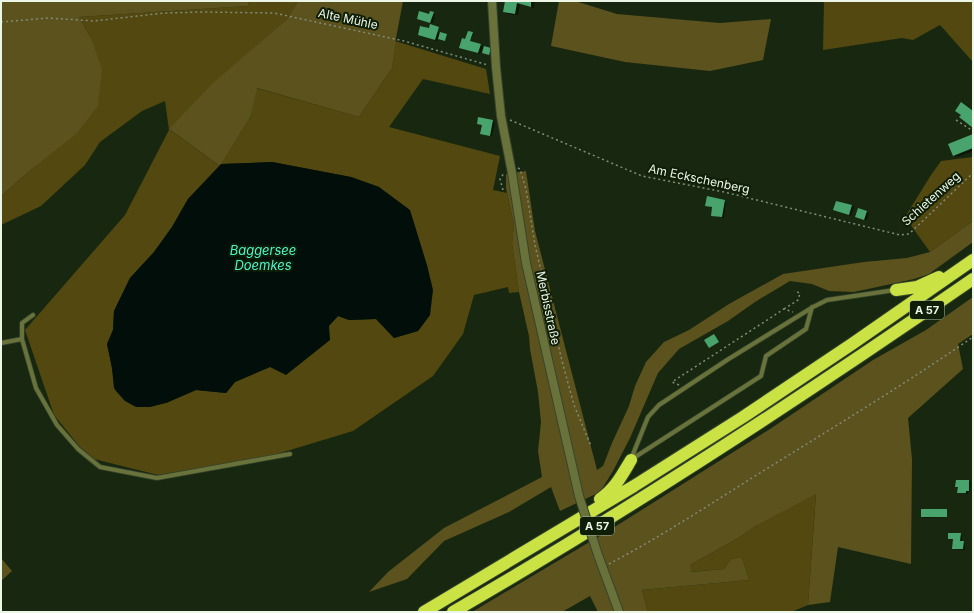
<svg xmlns="http://www.w3.org/2000/svg" width="974" height="613" viewBox="0 0 974 613" font-family="Inter,sans-serif">
<style>
.green{fill:#524810}
.forest{fill:#5b521e}
.water{fill:#010e09}
.shadow{fill:#0007}
.building{fill:#49a36d}
.lines{fill:none;stroke-linecap:round;stroke-linejoin:round}
.service-casing{stroke:#36452e;stroke-width:5.5}
.minor-casing{stroke:#36452e;stroke-width:10}
.motorway-casing{stroke:#36452e;stroke-width:14}
.path{stroke:#808d7a;stroke-width:1.5;stroke-dasharray:2 3;stroke-linecap:butt}
.service{stroke:#68723a;stroke-width:4}
.minor{stroke:#68723a;stroke-width:8}
.motorway{stroke:#cae243;stroke-width:12}
.minor-bridge-casing{stroke:#36452e;stroke-width:10;stroke-linecap:butt}
.minor-bridge{stroke:#68723a;stroke-width:8}
.labels{text-anchor:middle;stroke-width:4;stroke-linejoin:round;paint-order:stroke}
.shield{fill:#0f1e07;stroke:#a9b5a4;stroke-width:1}
.shield-label{font-size:11px;font-weight:bold;fill:#ebf6e7}
.street-label{font-size:12px;fill:#ebf6e7;stroke:#0f1e07}
.water-label{font-size:13px;font-style:italic;fill:#4bf5ce;stroke:#0f1e07}
</style>
<rect width="100%" height="100%" fill="#182810"/>
<!-- green -->
<path class="green" d="M249 1H298L287 19 255 47 170 130 220 166 188 199 172 227 154 252 130 278 114 311 113 330 107 344 112 368 115 390 125 401 166 403 196 390 226 393 235 382 270 367 328 326 338 316 349 320 376 319 394 338 418 331 430 315 379 187 351 177 272 162 221 164 251 116 256 88 359 117 392 68 395 41 486 69 490 94 423 79 389 127 500 156 493 190 507 193 514 225 512 243 519 292 509 293 508 287 474 295 463 334 433 376 353 431 267 457 158 475 94 459 80 447 54 415 25 330 125 215 169 130 165 101 142 111 100 142 85 165 41 206 1 225V196L33 168 91 38 79 17 248 6Z
M824 1H973V62L940 25 913 40 902 38 823 50Z
M973 157V221L930 252 905 217 931 175 941 161Z
M816 493 808 605 791 612H648L642 590 749 580 742 557 731 559 724 569 690 572V565L740 537 754 527Z"/>
<!-- forest -->
<path class="forest" d="M1 1H249L248 6 79 17 91 38 102 69 98 106 76 134 33 168 1 196Z
M298 1H403L396 38 392 68 359 117 257 88 251 116 220 166 169 129 213 83 287 19Z
M559 1H575L617 14 720 23 771 19 763 60 710 71 625 62 551 46Z
M526 171 535 231 597 470 603 466 612 443 629 406 635 386 646 362 664 342 689 330 729 304 783 274 864 262 907 258 930 252 973 221V242L929 274 914 279 854 292 829 291 812 284 790 281 755 302 728 321 679 349 658 373 630 438 613 471 600 492 560 511 551 487 509 512 444 541 407 579 369 592 388 572 444 528 542 477 538 451 541 422 538 392 530 349 529 336 519 292 512 243 514 225 506 188V174Z
M973 297V334L958 344 963 369 908 418 912 459 911 564 838 547 830 602 808 605 816 494 754 527 740 537 690 565 691 572 724 569 731 559 742 557 749 580 642 590 648 612H598L590 596 562 612H472L613 528 770 429 873 360 926 330Z
M1 558 12 571 1 581Z"/>
<!-- water -->
<path class="water" d="M272 162 351 177 379 187 410 210 427 265 433 290 430 315 418 331 394 338 376 319 349 320 338 316 329 326 330 340 286 375 270 367 235 382 226 393 196 390 166 403 150 407H136L125 401 114 388 112 368 107 344 113 330 114 311 130 278 154 252 172 227 188 199 221 164Z"/>
<!-- shadow -->
<path class="shadow" d="M506 1H538H535L534 8 520 4 518 15 508 14 504 12Z
M433 13 435 14 433 23 420 20 430 16Z
M431 25 439 28 438 30 435 29 434 30 440 34 447 35 445 41 438 38 437 41 419 35 430 30Z
M469 32 473 34 470 42 483 46 480 54 462 48 470 41 467 39Z
M493 121 495 122 492 136 481 134 483 125Z
M973 135V151L957 157 954 155Z
M724 201 726 202 724 218 712 215 713 208 706 205Z
M852 206 854 207 851 216 834 210Z
M867 212 869 213 867 220 859 218Z
M969 481 971 482 970 492 968 491V494L958 492 959 487Z
M946 510 947 517 924 518 922 517Z
M960 534 962 536V542L965 543V550L953 549 954 540 949 538Z"/>
<!-- building -->
<path class="building" d="M505 1H531V7L517 3 515 14 503 12Z
M419 11 429 14 430 11 434 12 430 23 417 19Z
M430 24 439 27 435 40 418 35 420 26 429 28Z
M468 31 473 32 470 41 481 44 478 53 459 48 462 38 465 39Z
M440 32 447 34 445 41 438 39Z
M484 46 491 48 489 55 482 53Z
M961 102 973 111V128L959 117 961 115 955 111Z
M478 117 493 120 490 136 480 134 482 125 477 124Z
M973 134V148L953 156 948 144Z
M707 196 725 200 722 217 711 216 712 207 705 206Z
M836 201 852 205 849 215 833 210Z
M858 208 867 211 864 220 855 217Z
M714 334 719 342 709 348 704 340Z
M956 480H969V491H966V493H957L958 487H955Z
M921 509H947V517H921Z
M948 533H961L960 541H964L963 549H952L953 539H948Z"/>
<g class="lines">
<!-- service casing -->
<g class="service-casing">
<path id="service" d="M22 339V323L33 315
M1 343 22 339 36 388 57 425 78 449 100 467 157 478 290 454
M631 459 648 417 659 405 727 360 813 307 827 300 895 290
M632 459 761 376 766 356 806 329 812 307"/>
</g>
<!-- minor casing -->
<g class="minor-casing">
<path id="minor" d="M492 1 496 67 501 116 512 173 526 263 579 496
M598 555 619 612"/>
</g>
<!-- motorway casing -->
<g class="motorway-casing">
<path id="motorway" d="M896 290 917 287 939 277
M600 499C615 489 622 475 631 460
M424 612 634 486 743 417 852 344 973 260
M453 612C631 509 804 396 973 279"/>
</g>
<!-- path -->
<path class="path" d="M1 22 48 18 94 21 164 13 202 12 274 13 404 41 488 65
M510 120 642 176 724 192 900 235 909 234 973 173
M956 120 973 131
M518 168 520 169 526 189 535 245 562 361 574 405 591 446
M503 190 500 179 504 173
M784 309 798 300 800 293 794 291
M679 385 672 382 784 309 793 312
M609 564C662 536 712 503 763 471 834 427 905 384 973 337"/>
<!-- service -->
<use href="#service" class="service"/>
<!-- minor -->
<use href="#minor" class="minor"/>
<!-- motorway -->
<use href="#motorway" class="motorway"/>
<!-- minor-bridge casing -->
<g class="minor-bridge-casing">
<path id="minor-bridge" d="M579 496 598 555"/>
</g>
<!-- minor-bridge -->
<use href="#minor-bridge" class="minor-bridge"/>
</g>
<g class="labels">
<!-- shield labels -->
<g class="shield">
<rect x="910" y="301" width="34" height="18" rx="3"/>
<rect x="580" y="517" width="34" height="18" rx="3"/>
</g>
<g class="shield-label">
<text x="927" y="314">A 57</text>
<text x="597" y="530">A 57</text>
</g>
<!-- street labels -->
<g class="street-label">
<text transform="translate(348 19) rotate(12)" y="4">Alte Mühle</text>
<text transform="translate(699 179) rotate(12)" y="4">Am Eckschenberg</text>
<text transform="translate(931 199) rotate(-42)" y="4">Schietenweg</text>
<text transform="translate(548 308) rotate(78)" y="4">Merbisstraße</text>
</g>
<!-- water labels -->
<g class="water-label">
<text x="263" y="255">Baggersee<tspan x="263" dy="15">Doemkes</tspan></text>
</g>
</g>
<!-- border -->
<rect width="974" height="613" fill="none" stroke="#ebf6e7" stroke-width="4"/>
</svg>
